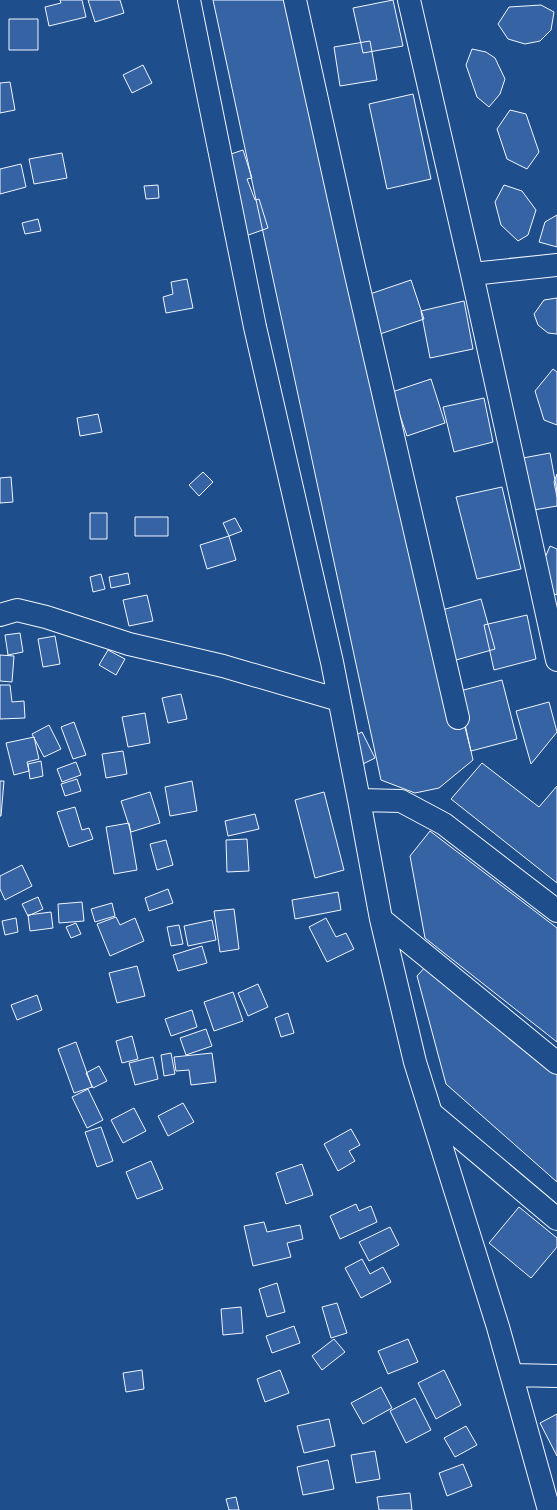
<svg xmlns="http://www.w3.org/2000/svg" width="557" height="1510" viewBox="0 0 557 1510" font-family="'DejaVu Sans',sans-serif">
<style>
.building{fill:#3563a3;stroke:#f2f6ff}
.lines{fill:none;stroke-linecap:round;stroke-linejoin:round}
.minor-casing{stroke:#f2f6ff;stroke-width:24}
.minor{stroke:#1f4e8c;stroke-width:22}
</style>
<rect width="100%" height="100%" fill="#1f4e8c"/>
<!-- building -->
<path class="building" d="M60 0H82L86 17 49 26 45 7 61 3Z
M88 0H120L124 13 95 22Z
M213 0H302L473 760 439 788 415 793 381 780Z
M393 0 403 46 363 53 353 8Z
M541 5 554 12 551 30 540 41 525 44 508 39 498 24 509 7Z
M9 19H38V50H9Z
M370 41 377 80 340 86 334 47Z
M472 49 486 52 495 58 505 79 500 94 489 107 477 97 466 65Z
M143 65 152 83 132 93 123 75Z
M10 82 15 110 0 113V83Z
M413 94 431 179 387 189 369 104Z
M510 110 526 114 539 152 527 169 507 159 497 129Z
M243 150 252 178 247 179 255 200 259 199 268 228 243 237 216 159Z
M62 153 67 178 34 184 29 159Z
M21 164 26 187 0 194V169Z
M158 185 159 198 146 199 144 186Z
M504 185 522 191 536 210 528 235 518 241 501 225 495 202Z
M557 215V247L539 242 545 222Z
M38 219 41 231 25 234 22 223Z
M187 279 193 308 166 313 163 297 173 294 171 282Z
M411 280 424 319 380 334 367 295Z
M557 298V334L548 333 538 325 534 314 544 300Z
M464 301 473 349 430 358 421 311Z
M553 369 557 372V425L544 420 535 391Z
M431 379 445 423 407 436 392 392Z
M484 398 493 442 454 452 443 407Z
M98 414 102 432 80 436 77 418Z
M550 453 557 491V506L522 512 512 460Z
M203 472 213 482 199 496 189 485Z
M557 474V497L554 482Z
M11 477 13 502 0 503V478Z
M502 487 521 569 477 579 456 497Z
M90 513H107V539H90Z
M135 517H168V536H135Z
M235 518 242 531 229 536 223 523Z
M229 536 236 560 207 569 200 545Z
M550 546 557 549V595L533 586Z
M128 573 130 584 111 588 109 577Z
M101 574 105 589 93 592 90 577Z
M147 595 153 621 129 626 123 600Z
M481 599 495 649 449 662 435 612Z
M527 615 536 659 494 670 484 625Z
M20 633 23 652 8 655 5 635Z
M55 636 60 664 43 667 38 639Z
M108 650 125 659 116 675 99 665Z
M0 655 14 656 12 682 0 681Z
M502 680 517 739 471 751 456 692Z
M0 685H10L12 702 24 701 25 718 0 719Z
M181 694 187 719 168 723 162 698Z
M549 702 557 732 531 764 516 711Z
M145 713 150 743 128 747 122 717Z
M74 722 86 755 73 759 61 727Z
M49 725 61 749 44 757 32 734Z
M362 732 375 758 355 768 342 742Z
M34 737 39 759 27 762 29 771 14 775 6 743Z
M123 751 127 774 106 778 102 754Z
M41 761 43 776 30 779 28 764Z
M76 762 81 775 62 782 57 769Z
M482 763 539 807 557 786V883L451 799Z
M77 779 81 791 65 796 61 784Z
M0 781H4L1 816H0Z
M192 781 197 811 170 816 165 787Z
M150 792 160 823 131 832 121 801Z
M324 792 344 870 315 878 295 800Z
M75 807 82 830 89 828 93 839 69 847 57 812Z
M255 814 259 829 228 836 225 821Z
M129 823 137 870 114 874 106 827Z
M430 831 557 928V1042L425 938 410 856Z
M247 839 249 871 227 872 226 840Z
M166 840 173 865 157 870 150 844Z
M22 865 32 886 5 900 0 889V876Z
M168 889 173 903 149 911 145 898Z
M338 892 341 910 295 919 292 900Z
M38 897 43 909 28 916 22 904Z
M82 902 84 921 59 923 58 904Z
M112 903 115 916 95 922 91 909Z
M234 909 239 949 220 952 214 911Z
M51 912 53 928 30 931 28 915Z
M116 917 120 925 135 918 144 941 110 956 97 924Z
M16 918 18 932 5 935 2 921Z
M326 918 336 937 346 933 354 949 327 962 309 927Z
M212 920 216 940 188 946 184 926Z
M76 923 81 934 71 938 66 927Z
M179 925 183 944 171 946 167 927Z
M202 946 207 963 178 971 173 955Z
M428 964 557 1074V1182L446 1084 417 976Z
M137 966 145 996 117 1003 109 973Z
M258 984 268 1007 248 1016 238 993Z
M233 992 243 1021 214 1031 204 1002Z
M37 995 42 1010 17 1020 11 1005Z
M192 1010 197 1027 171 1036 165 1019Z
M288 1013 294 1033 281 1037 275 1018Z
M206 1029 212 1046 186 1055 180 1038Z
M132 1036 138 1059 122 1063 116 1041Z
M76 1042 92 1087 74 1093 58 1049Z
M171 1053 175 1074 164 1076 161 1055Z
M212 1053 216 1082 191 1085 189 1070 176 1071 174 1057Z
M153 1057 158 1079 135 1085 129 1063Z
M99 1066 107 1081 93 1088 86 1073Z
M88 1089 103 1120 87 1128 72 1097Z
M183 1103 194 1122 168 1136 158 1116Z
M134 1108 146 1131 123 1143 111 1120Z
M101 1127 113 1161 97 1167 85 1132Z
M351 1129 360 1145 349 1151 355 1161 338 1171 324 1144Z
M151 1161 163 1189 137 1199 126 1172Z
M302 1164 313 1195 286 1204 276 1173Z
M356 1204 359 1211 371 1206 377 1222 340 1239 330 1216Z
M519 1207 557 1238V1247L531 1278 489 1243Z
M264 1222 267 1232 300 1225 303 1239 287 1243 291 1257 253 1266 244 1226Z
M390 1227 399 1245 369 1261 359 1242Z
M362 1259 370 1274 383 1267 391 1282 361 1298 345 1268Z
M277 1283 285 1312 267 1317 259 1289Z
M337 1303 347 1333 331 1338 322 1307Z
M241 1307 243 1333 223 1335 221 1309Z
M294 1326 300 1343 272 1353 266 1336Z
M334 1339 345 1352 322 1370 312 1356Z
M408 1339 418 1362 388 1374 378 1351Z
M142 1370 144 1389 126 1392 123 1373Z
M280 1370 289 1393 265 1402 257 1379Z
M444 1370 461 1405 436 1419 418 1383Z
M381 1387 392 1408 363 1424 351 1403Z
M415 1398 431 1430 406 1443 390 1411Z
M557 1414V1456L540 1423Z
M329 1419 335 1446 304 1453 297 1426Z
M466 1426 477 1445 455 1457 444 1438Z
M375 1451 380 1479 356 1483 351 1455Z
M328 1460 334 1489 303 1495 297 1467Z
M463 1464 472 1486 447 1496 439 1473Z
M410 1493 412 1510H379L377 1497Z
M236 1497 239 1510H229L226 1499Z"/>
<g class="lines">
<!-- minor casing -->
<g class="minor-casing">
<path id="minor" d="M189 0 255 327 332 662 359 800 381 919 415 1062 498 1327 549 1510
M295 0 352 258 458 718
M409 0 472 274 557 660
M472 274 557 265
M0 615 17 610 46 617 129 644 223 666 339 700
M359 800 401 801 444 824 557 911
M381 919 557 1063
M431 1113 557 1219
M512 1375 557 1376"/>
</g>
<!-- minor -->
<use href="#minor" class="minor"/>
</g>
</svg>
